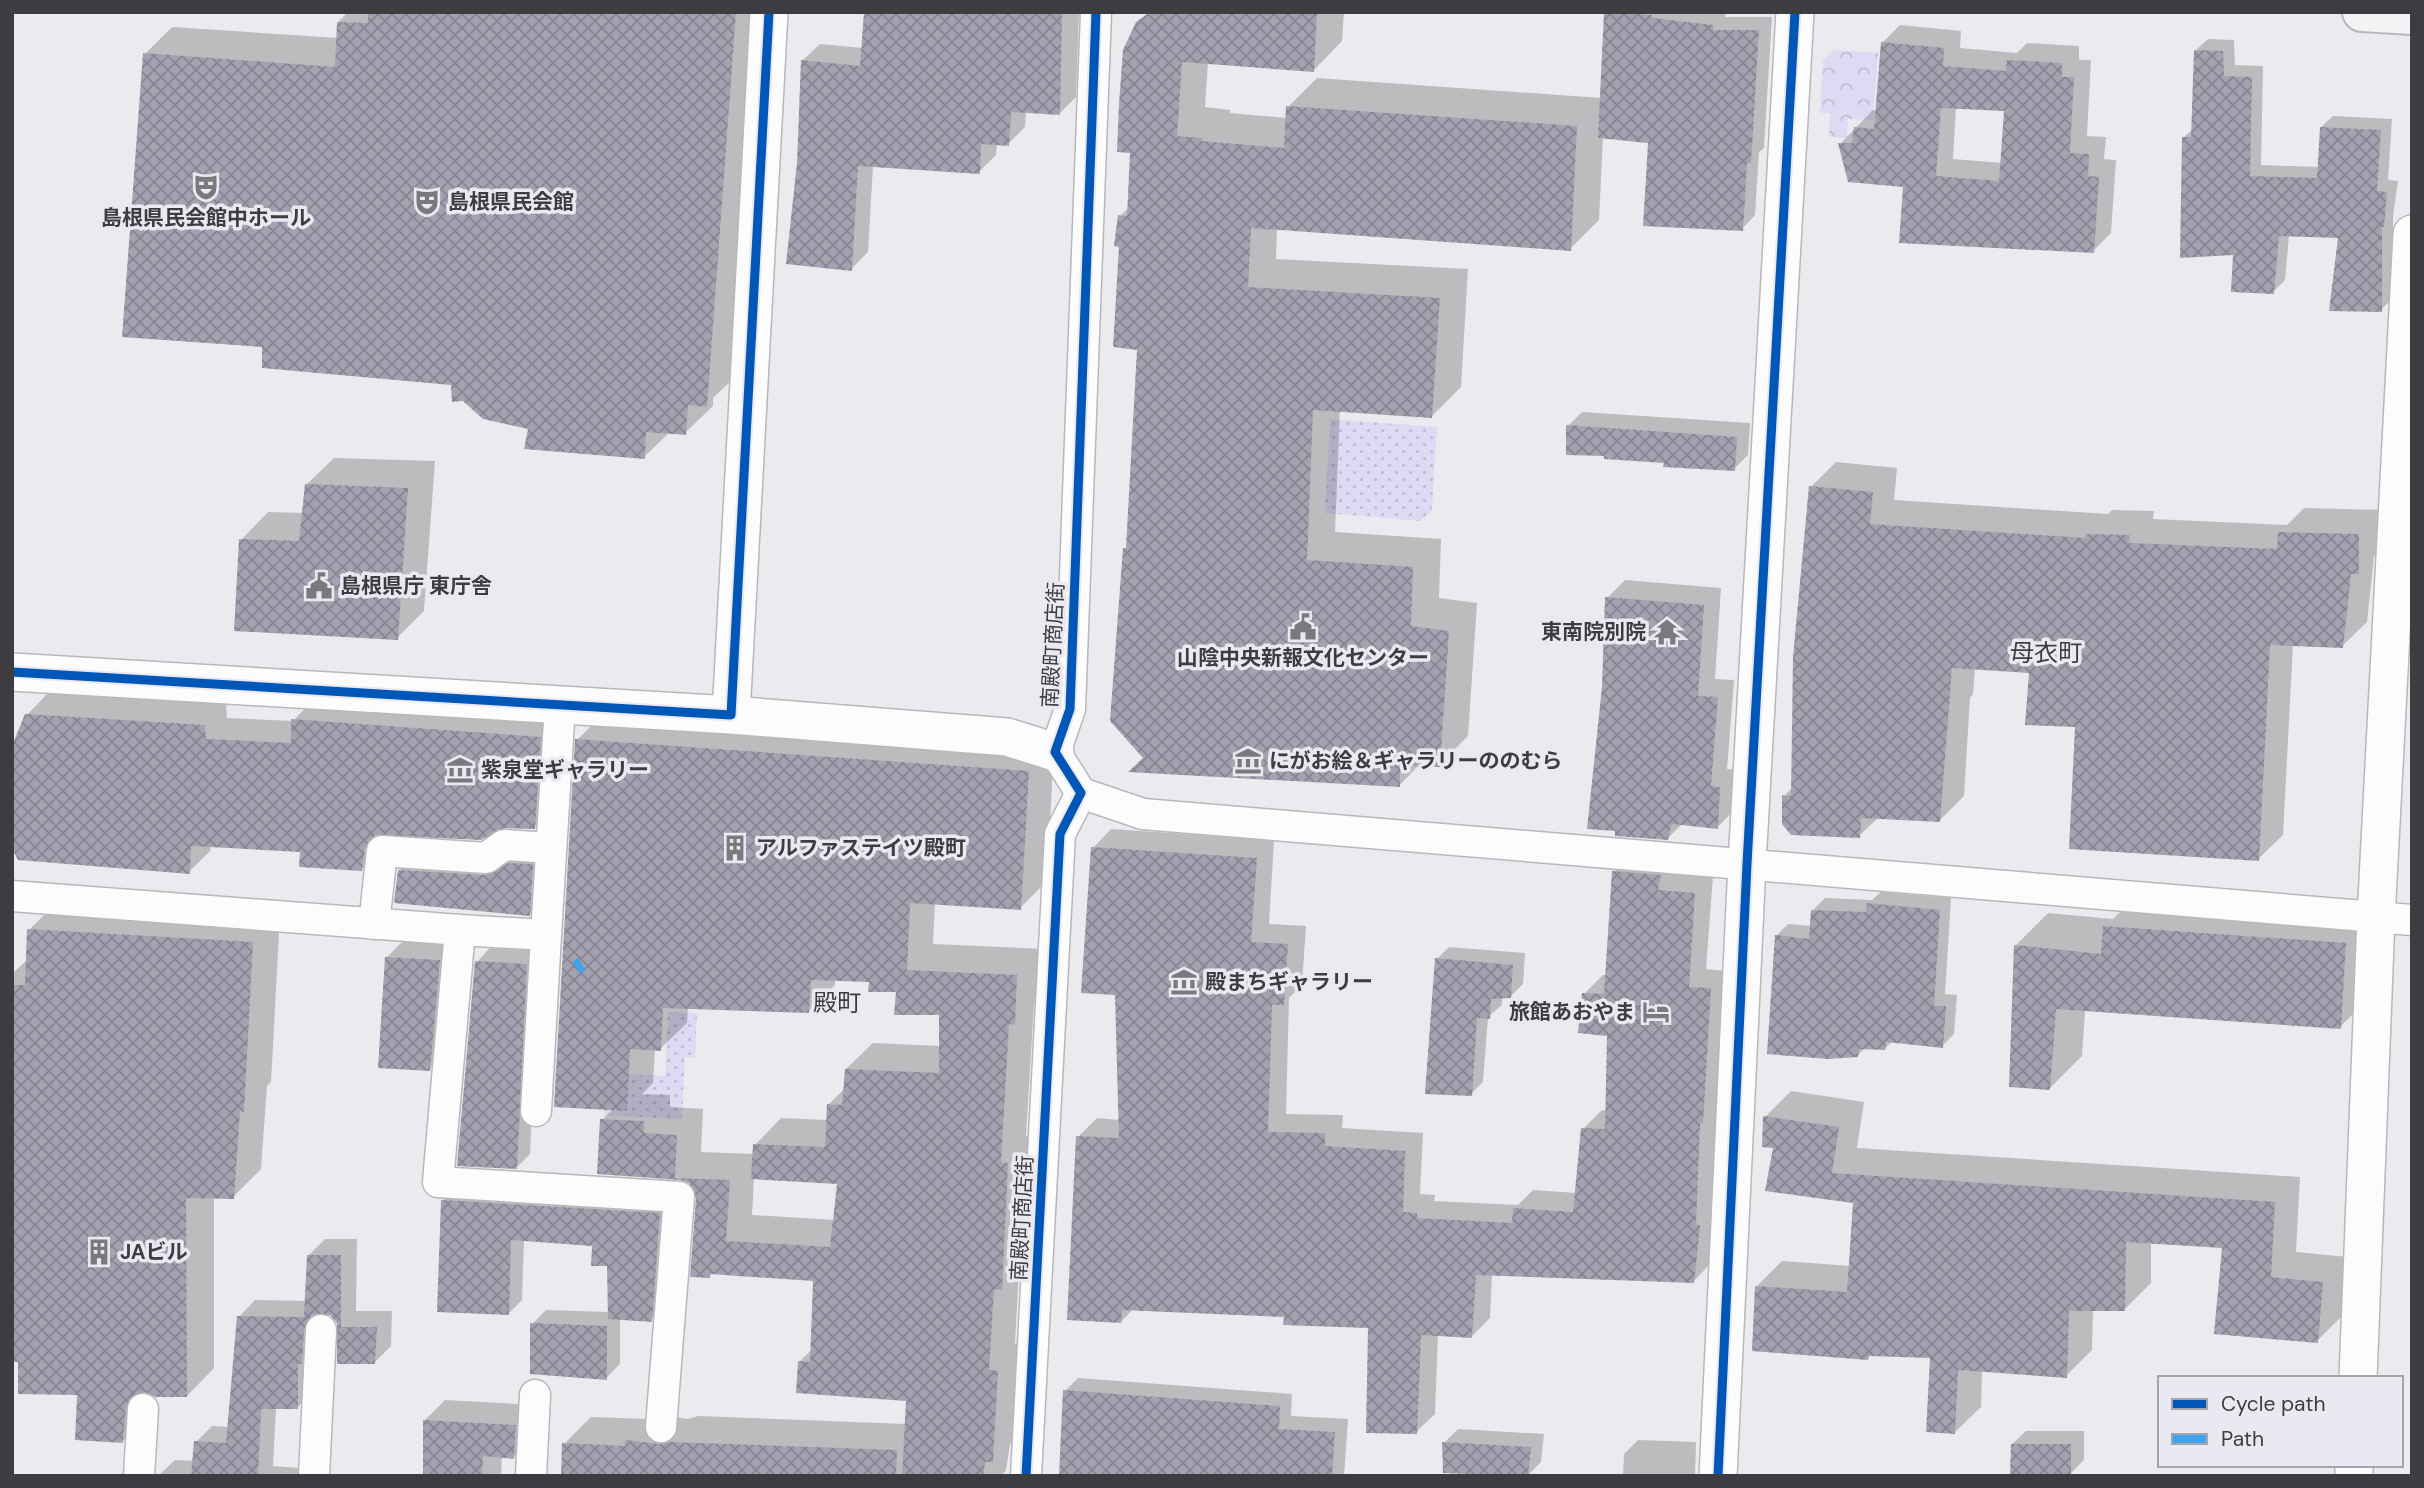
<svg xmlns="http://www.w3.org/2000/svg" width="2424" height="1488" viewBox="0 0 2424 1488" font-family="'DM Sans','Noto Sans JP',sans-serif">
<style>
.park{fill:url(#park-crowns)}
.garden{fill:url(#garden-dots)}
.shadow{fill:#0003;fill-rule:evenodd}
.building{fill:url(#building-cross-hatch);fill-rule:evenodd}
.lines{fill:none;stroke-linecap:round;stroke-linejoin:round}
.minor-casing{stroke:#b8b7bb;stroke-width:33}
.tertiary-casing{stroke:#b8b7bb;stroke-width:40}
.secondary-casing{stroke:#b8b7bb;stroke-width:42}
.minor{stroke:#fcfcfd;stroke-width:30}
.tertiary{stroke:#fcfcfd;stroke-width:37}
.secondary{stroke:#f4f3f6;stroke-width:38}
.quiet{stroke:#3fa4ec;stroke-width:7;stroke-dasharray:14 7;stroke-linecap:butt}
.cycleway-casing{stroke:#eae9f1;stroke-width:13}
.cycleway{stroke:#0057b8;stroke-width:9}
.labels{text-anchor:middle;stroke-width:7;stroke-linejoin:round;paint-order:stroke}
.poi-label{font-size:21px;font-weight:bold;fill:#3d3c40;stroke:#eae9f1;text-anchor:start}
.street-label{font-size:21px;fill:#3d3c40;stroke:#eae9f1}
.quarter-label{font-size:24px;fill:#3d3c40;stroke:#eae9f1}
</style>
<defs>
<pattern id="park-crowns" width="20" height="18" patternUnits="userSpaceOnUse" patternTransform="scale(1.75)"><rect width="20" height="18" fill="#dfd9f4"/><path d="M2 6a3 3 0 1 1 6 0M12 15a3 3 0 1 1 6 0" fill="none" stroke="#c0bbd2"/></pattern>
<pattern id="garden-dots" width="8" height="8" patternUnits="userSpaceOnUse" patternTransform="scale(1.75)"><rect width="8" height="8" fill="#dfd9f4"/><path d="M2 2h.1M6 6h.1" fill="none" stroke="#c0bbd2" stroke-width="1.8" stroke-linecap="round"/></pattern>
<pattern id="building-cross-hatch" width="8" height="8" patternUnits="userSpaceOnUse" patternTransform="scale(1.75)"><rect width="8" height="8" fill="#a5a1b1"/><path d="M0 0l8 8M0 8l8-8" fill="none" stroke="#888491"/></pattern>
</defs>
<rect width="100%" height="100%" fill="#ebebef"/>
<!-- park -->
<path class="park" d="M1834 50 1878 53 1873 120 1848 119 1847 138 1829 137 1830 113H1820L1823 60Z"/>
<!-- garden -->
<path class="garden" d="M1330 419 1437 427 1432 511 1420 521 1325 513Z
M668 1012 697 1013 695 1058H685L682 1119 604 1115 607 1073 665 1076Z"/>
<!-- shadow -->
<path class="shadow" d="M348 12H760L734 378 713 398V406L685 433 670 432 644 457 530 428 453 384 264 345 145 54 172 27 338 38V22Z
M866 12H1079L1076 97 1059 114 1026 112 1025 127 1008 144 997 143 996 155 979 172 873 165 868 252 851 269 799 163 803 60 820 44 863 48Z
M1149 12H1344L1342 41 1314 70 1208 62 1205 107 1230 110V113L1287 118 1288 107 1317 78 1602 98 1606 12H1726L1725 17H1772L1764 148 1759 152 1755 215 1742 229 1650 142 1603 137 1599 220 1570 249 1277 229 1276 259 1468 269 1461 387 1432 416 1340 410 1335 532 1441 539 1439 598 1477 603 1468 736 1439 765 1420 764 1399 786 1145 758 1125 548 1128 545 1139 348 1121 246 1120 216 1129 207 1138 23Z
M1900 25 1961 31 1960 48 2017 53 2027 43 2079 46V60H2091L2087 136 2106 137 2104 159 2116 160 2111 233 2093 251 1905 185 1840 144 1873 110 1877 111 1882 43ZM1956 107 2006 109 2002 163 1953 159Z
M2208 39 2234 40 2235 65 2263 66 2261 165 2319 167 2321 127 2333 116 2392 119 2388 180 2398 181 2393 216V298L2381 310 2340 237 2289 235 2285 280 2273 292 2235 253 2184 137 2193 129 2196 50Z
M1582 412 1750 423 1748 455 1734 469 1665 462 1568 426Z
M334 458 435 461 424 611 397 638 241 540 268 512 304 513 306 485Z
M1836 462 1897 468 1894 500 2108 514 2112 510 2154 511 2153 519 2287 525 2304 508 2383 510V547L2374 556 2367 622 2342 646 2293 644 2283 835 2258 859 2077 725 2031 671 1975 667 1973 694 1970 698 1964 796 1939 821 1878 818 1859 836 1784 796 1793 787 1811 487Z
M1625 580 1721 588 1715 679 1734 680 1727 769 1737 770 1734 810 1717 828 1683 823 1668 838 1604 687 1607 598Z
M48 693 226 704 227 718 293 721 315 698 561 716 556 806 534 828 504 826 385 834 383 848 362 869 302 850 211 846 210 851 189 872 27 715Z
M604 713 1054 745 1047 881 1020 908 935 903 933 944 1043 949 1041 996 1034 1003 1026 1136 1034 1137 1027 1261 1019 1269 1015 1344 1024 1345 1019 1434 1010 1444 1006 1470 1001 1476H563L564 1444 591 1417 648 1419 653 1414 688 1419 698 1416 906 1424 908 1399 799 1362 812 1349 815 1279 714 1272 709 1277 696 1188 681 1178 599 1173 602 1120 613 1109 577 740ZM835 979 870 980 941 1014V1046L873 1043 846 1069 845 1088 829 1104 828 1120 781 1118 755 1145 754 1154 701 1152 703 1109 670 1107V1095L642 1094 653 1083 655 1049H660L687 1023 688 1007 808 1012 835 985ZM754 1177 839 1182 835 1220 752 1215Z
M1111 829 1274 840 1269 924 1306 926 1302 985 1289 998 1286 1114 1343 1115 1342 1128 1423 1133 1420 1194 1435 1195 1434 1201 1518 1205 1533 1190 1577 1193 1583 1129 1602 1110 1607 1111 1609 1034 1584 994 1603 975H1607L1614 872 1633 853 1713 875 1706 969 1728 971 1711 1263 1693 1282 1492 1274 1490 1318 1472 1336 1438 1334 1435 1414 1416 1432 1370 1327 1286 1316 1134 1308 1121 1322 1078 1137 1097 1118 1120 1120 1116 993 1093 848Z
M524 850 546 851 543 900 529 914 399 870 413 856Z
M1881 892 1951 898 1945 994 1957 995 1954 1034 1942 1046 1892 1041 1885 1049 1866 1047 1857 1056 1776 936 1788 924 1812 926 1813 910 1825 898 1872 900Z
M2138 894 2378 911 2373 994 2340 1027 2085 1010 2082 1056 2049 1089 2016 945 2048 913 2113 919Z
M57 902 280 915 271 1082 267 1086 261 1169 233 1197H214V1368L187 1396 152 1393 151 1413 123 1441 78 1394 12 1077V974L28 959 29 930Z
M407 937 460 940 450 1048 429 1069 386 958Z
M1449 947 1525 953 1523 984 1510 997H1502V1005L1488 1017 1483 1082 1471 1094 1437 959Z
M490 948 540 951 530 1154 516 1168 477 962Z
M1791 1091 1864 1102 1857 1148 2300 1177 2296 1252 2348 1257 2343 1315 2317 1341 2224 1246 2151 1242V1283L2125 1309H2093L2092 1350 2066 1376 1982 1370 1981 1407 1955 1432 1932 1356 1871 1355 1868 1358 1756 1287 1782 1261 1851 1266 1855 1201 1775 1146 1765 1117Z
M457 1187 673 1200 665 1306 651 1320 620 1318V1364L606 1378 532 1324 546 1310 609 1312V1264L594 1244 524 1239 522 1300 508 1314 443 1200Z
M325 1239H357L356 1311H392L391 1346 375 1362H339V1322L331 1313H319L313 1391 297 1408H276L273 1466 299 1468V1476H158L175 1460 194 1461 196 1442 212 1426 229 1427 239 1317 255 1300 306 1301 309 1255Z
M1078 1378 1292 1394 1291 1416 1348 1419 1344 1476H1061L1065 1391Z
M445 1400 536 1405 535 1436 514 1457 502 1456 501 1476H423L424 1421Z
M1458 1429 1544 1434 1541 1462 1527 1476 1444 1443Z
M2026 1431H2084V1460L2070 1474 2012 1444Z
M1638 1440 1696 1442 1695 1476H1623L1624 1454Z"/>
<!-- building -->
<path class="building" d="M368 12H736L707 407 688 405 686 435 646 432 645 459 524 449 528 429 483 419 463 401 452 402 451 385 262 368V347L122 337 143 53 335 67 337 22 368 23Z
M864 12H1062L1060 115 1011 112 1009 146 981 144 980 174 858 166 852 271 786 264 797 163 801 60 860 66Z
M1150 12H1317L1314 72 1182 62 1177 136 1202 138V141L1284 148 1286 106 1577 126 1571 251 1251 228 1248 287 1440 298 1432 418 1313 410 1307 560 1413 567 1411 626 1449 631 1440 767 1400 765V787L1128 772 1143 758 1110 721 1123 548H1126L1137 350 1113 347 1119 247 1114 246 1118 215 1127 216 1130 153 1117 152 1119 104 1123 50 1136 22Z
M1604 12 1652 15V18L1713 25V30H1759L1751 163H1747L1743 231 1643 226 1648 143 1598 138Z
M1881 42 1944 48 1943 66 2006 71 2007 60 2062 63V77H2074L2070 153 2089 154 2088 176 2099 177 2094 253 1899 243 1903 187 1848 182 1838 143H1852L1854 127 1874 129ZM1941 108 2004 111 1999 181 1936 176Z
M2194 50 2223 51 2224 76 2252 77 2250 176 2317 178 2320 127 2381 130 2377 191 2387 192 2384 227H2382V312L2329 311 2338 238 2279 236 2274 294 2231 292 2233 255 2180 258 2182 137H2191Z
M1566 425 1737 437 1735 471 1663 467 1664 463 1604 459V456L1566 455Z
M305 484 408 488 398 640 234 631 239 539 299 541Z
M1809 486 1873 492 1870 524 2085 538 2086 534 2130 535 2129 543 2277 549 2278 532 2359 534V574H2351L2343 648 2270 645 2259 861 2069 849 2075 727 2025 725 2029 673 1952 668 1940 822 1861 818 1860 838 1791 835 1782 824V795L1791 796 1793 657Z
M1605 597 1704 605 1698 696 1718 697 1711 786 1720 787 1718 829 1672 824 1668 840 1615 836V831L1587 829 1602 687Z
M25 714 205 725 206 739 291 743V719L541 737 535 829 504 828 481 840 375 835 365 848 362 871 299 867 300 852 191 846 190 874 18 860 12 848V746Z
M575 739 1029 771 1021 910 910 903 907 970 1017 975 1015 1025 1009 1024 1001 1162 1008 1163 1002 1290 994 1289 989 1370 998 1371 993 1462H985L983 1476H902L906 1401 796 1393 798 1361 810 1362 813 1281 710 1274V1278L690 1277 696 1198 689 1183 680 1180 597 1174 600 1119 644 1121V1133L677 1135 675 1178 730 1180 726 1241 830 1247 837 1184 751 1179 753 1144 825 1147 827 1104 842 1105 845 1069 939 1073V1015H894L896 992H868L869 982 811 980 809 1013 663 1008 661 1051 630 1049 627 1111 554 1107Z
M1091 847 1257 858 1251 942 1288 944 1284 1005H1272L1268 1132 1325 1133V1146L1405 1151 1403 1212 1417 1213V1218L1512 1223 1513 1208 1573 1212 1581 1128 1605 1129 1607 1036 1578 1033 1582 993 1604 994 1612 871 1661 875 1658 890 1695 893 1689 987 1711 988 1703 1123H1700L1696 1225H1700L1694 1283 1476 1275 1472 1338 1421 1335 1417 1434 1366 1433 1368 1328 1283 1325 1284 1317 1122 1310 1121 1323 1067 1320 1076 1136 1119 1138 1115 995 1081 993Z
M509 863 533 864 530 916 394 903 398 870 485 875Z
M1867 903 1940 910 1934 1006H1946L1943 1048 1886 1042 1885 1050 1859 1049 1858 1057 1828 1059 1767 1054 1775 935 1809 939 1811 910 1866 912Z
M2103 926 2346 943 2341 1029 2056 1009 2050 1090 2009 1087 2014 945 2101 954Z
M27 929 253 942 244 1112 240 1111 234 1199 186 1198 187 1397H155L145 1392 135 1394 126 1407 123 1443 75 1440 77 1395 18 1394V1362H12V985H25Z
M385 957 440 960 430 1071 378 1068Z
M1435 958 1513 965 1511 998 1491 999 1490 1019 1477 1018 1472 1096 1425 1094Z
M475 961 527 964 517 1169 457 1166Z
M1763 1116 1839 1127 1832 1173 2275 1202 2271 1277 2323 1282 2318 1343 2214 1334 2222 1248 2126 1242 2125 1311H2069L2067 1378 1958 1370 1955 1434 1926 1432 1930 1358 1869 1356 1868 1360 1752 1351 1755 1286 1847 1292 1853 1203 1765 1191 1773 1148 1762 1147Z
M441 1200 660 1213 652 1322 608 1319 607 1266H591L592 1246 511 1240 509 1315 437 1312Z
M307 1255H341V1327H377L375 1364H337V1323L330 1315H312L304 1329 302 1364H298V1409H261L258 1476H191L194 1441 226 1443 237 1316 304 1317Z
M530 1323 607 1326V1380L530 1374Z
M1063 1390 1280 1406 1279 1429 1335 1432 1332 1476H1059Z
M423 1420 516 1425 514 1459 483 1456 482 1476H423Z
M625 1440 660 1444 670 1442 897 1450 896 1476H561L562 1443 625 1446Z
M1442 1442 1531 1447 1528 1476 1443 1473Z
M2011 1444H2071V1476L2010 1475Z"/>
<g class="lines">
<!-- minor casing -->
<g class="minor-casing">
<path id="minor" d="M1081 793 1143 814 2412 920
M12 896 460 930 438 1182 679 1197 661 1427
M374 924 382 851 486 858 504 845 551 848
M460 930 546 935 560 705
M536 1111 546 935
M139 1476 143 1409
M314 1476 321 1330
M531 1476 535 1395
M1026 1476 1060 834 1081 793 1055 752 1070 709 1096 12"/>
</g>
<!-- tertiary casing -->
<g class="tertiary-casing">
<path id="tertiary" d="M12 672 731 715 769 12
M731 715 1007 737 1055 752
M2358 1378 2376 918 2412 234
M1718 1476 1747 864 1795 12
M2354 1476V1465"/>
</g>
<!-- secondary casing -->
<g class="secondary-casing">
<path id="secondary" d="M2362 12 2412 15"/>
</g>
<!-- minor -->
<use href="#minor" class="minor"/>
<!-- tertiary -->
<use href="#tertiary" class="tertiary"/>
<!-- secondary -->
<use href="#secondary" class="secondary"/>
<!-- quiet -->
<path class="quiet" d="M575 960 584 973"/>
<!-- cycleway casing -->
<g class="cycleway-casing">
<path id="cycleway" d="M12 672 731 715 769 12
M1026 1476 1060 834 1081 793 1055 752 1070 709 1096 12
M1718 1476 1747 864 1795 12"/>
</g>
<!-- cycleway -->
<use href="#cycleway" class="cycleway"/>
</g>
<!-- icons -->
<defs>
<g id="theatre-bare" transform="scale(2.1)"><path d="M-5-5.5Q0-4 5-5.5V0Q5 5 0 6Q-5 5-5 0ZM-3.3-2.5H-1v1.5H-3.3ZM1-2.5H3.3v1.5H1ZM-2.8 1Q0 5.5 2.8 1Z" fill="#7a797d" stroke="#eae9f1" stroke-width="2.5" paint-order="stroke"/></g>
<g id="civic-bare" transform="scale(2.1)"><path d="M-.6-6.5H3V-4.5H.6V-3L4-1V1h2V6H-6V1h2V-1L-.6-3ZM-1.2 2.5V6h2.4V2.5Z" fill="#7a797d" stroke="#eae9f1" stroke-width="2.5" paint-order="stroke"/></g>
<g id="temple-bare" transform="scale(2.1)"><path d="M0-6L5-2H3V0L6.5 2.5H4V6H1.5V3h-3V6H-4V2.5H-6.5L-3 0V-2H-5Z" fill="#7a797d" stroke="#eae9f1" stroke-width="2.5" paint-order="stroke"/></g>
<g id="museum-bare" transform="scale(2.1)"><path d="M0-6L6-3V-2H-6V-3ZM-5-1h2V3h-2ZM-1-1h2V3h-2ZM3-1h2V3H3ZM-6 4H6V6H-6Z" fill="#7a797d" stroke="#eae9f1" stroke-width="2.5" paint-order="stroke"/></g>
<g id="building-bare" transform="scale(2.1)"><path d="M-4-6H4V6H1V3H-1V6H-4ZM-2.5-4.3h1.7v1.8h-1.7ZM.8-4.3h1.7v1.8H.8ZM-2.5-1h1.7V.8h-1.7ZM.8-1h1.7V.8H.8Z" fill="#7a797d" stroke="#eae9f1" stroke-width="2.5" paint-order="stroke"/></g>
<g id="hotel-bare" transform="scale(2.1)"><path d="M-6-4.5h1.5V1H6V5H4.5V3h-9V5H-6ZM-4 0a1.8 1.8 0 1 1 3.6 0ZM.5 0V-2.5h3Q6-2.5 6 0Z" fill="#7a797d" stroke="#eae9f1" stroke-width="2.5" paint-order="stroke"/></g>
</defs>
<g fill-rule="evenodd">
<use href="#theatre-bare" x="206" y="187"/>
<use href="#theatre-bare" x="427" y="202"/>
<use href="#civic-bare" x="319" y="586"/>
<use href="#civic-bare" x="1303" y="627"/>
<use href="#temple-bare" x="1667" y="632"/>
<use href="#museum-bare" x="1248" y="761"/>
<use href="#museum-bare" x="460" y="770"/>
<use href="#building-bare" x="735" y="848"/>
<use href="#museum-bare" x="1184" y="982"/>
<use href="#hotel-bare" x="1656" y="1012"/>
<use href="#building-bare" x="99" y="1252"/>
</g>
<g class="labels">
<!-- poi labels -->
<g class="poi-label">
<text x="448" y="209">島根県民会館</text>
<text x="206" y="225" text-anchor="middle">島根県民会館中ホール</text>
<text x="340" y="593">島根県庁 東庁舎</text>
<text x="1646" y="639" text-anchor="end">東南院別院</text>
<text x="1303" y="665" text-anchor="middle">山陰中央新報文化センター</text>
<text x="1269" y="768">にがお絵＆ギャラリーののむら</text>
<text x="481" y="777">紫泉堂ギャラリー</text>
<text x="756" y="855">アルファステイツ殿町</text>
<text x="1205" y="989">殿まちギャラリー</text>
<text x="1635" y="1019" text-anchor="end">旅館あおやま</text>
<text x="120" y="1259">JAビル</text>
</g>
<!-- street labels -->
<g class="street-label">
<text transform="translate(1053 645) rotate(-87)" y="7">南殿町商店街</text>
<text transform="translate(1022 1218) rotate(-87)" y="7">南殿町商店街</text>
</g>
<!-- quarter labels -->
<g class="quarter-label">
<text x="2046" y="661">母衣町</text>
<text x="837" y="1011">殿町</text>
</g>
</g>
<!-- border -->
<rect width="2424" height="1488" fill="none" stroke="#3d3c40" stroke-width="28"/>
<!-- legend -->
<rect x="2158" y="1376" width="245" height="91" fill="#eae9f1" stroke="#a5a4aa" stroke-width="2"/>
<rect x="2172" y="1399" width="35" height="10" fill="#0057b8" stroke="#a5a4aa" stroke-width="2"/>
<text x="2221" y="1411" font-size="21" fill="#3d3c40">Cycle path</text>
<rect x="2172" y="1434" width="35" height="10" fill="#3fa4ec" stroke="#a5a4aa" stroke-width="2"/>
<text x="2221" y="1446" font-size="21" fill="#3d3c40">Path</text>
</svg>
